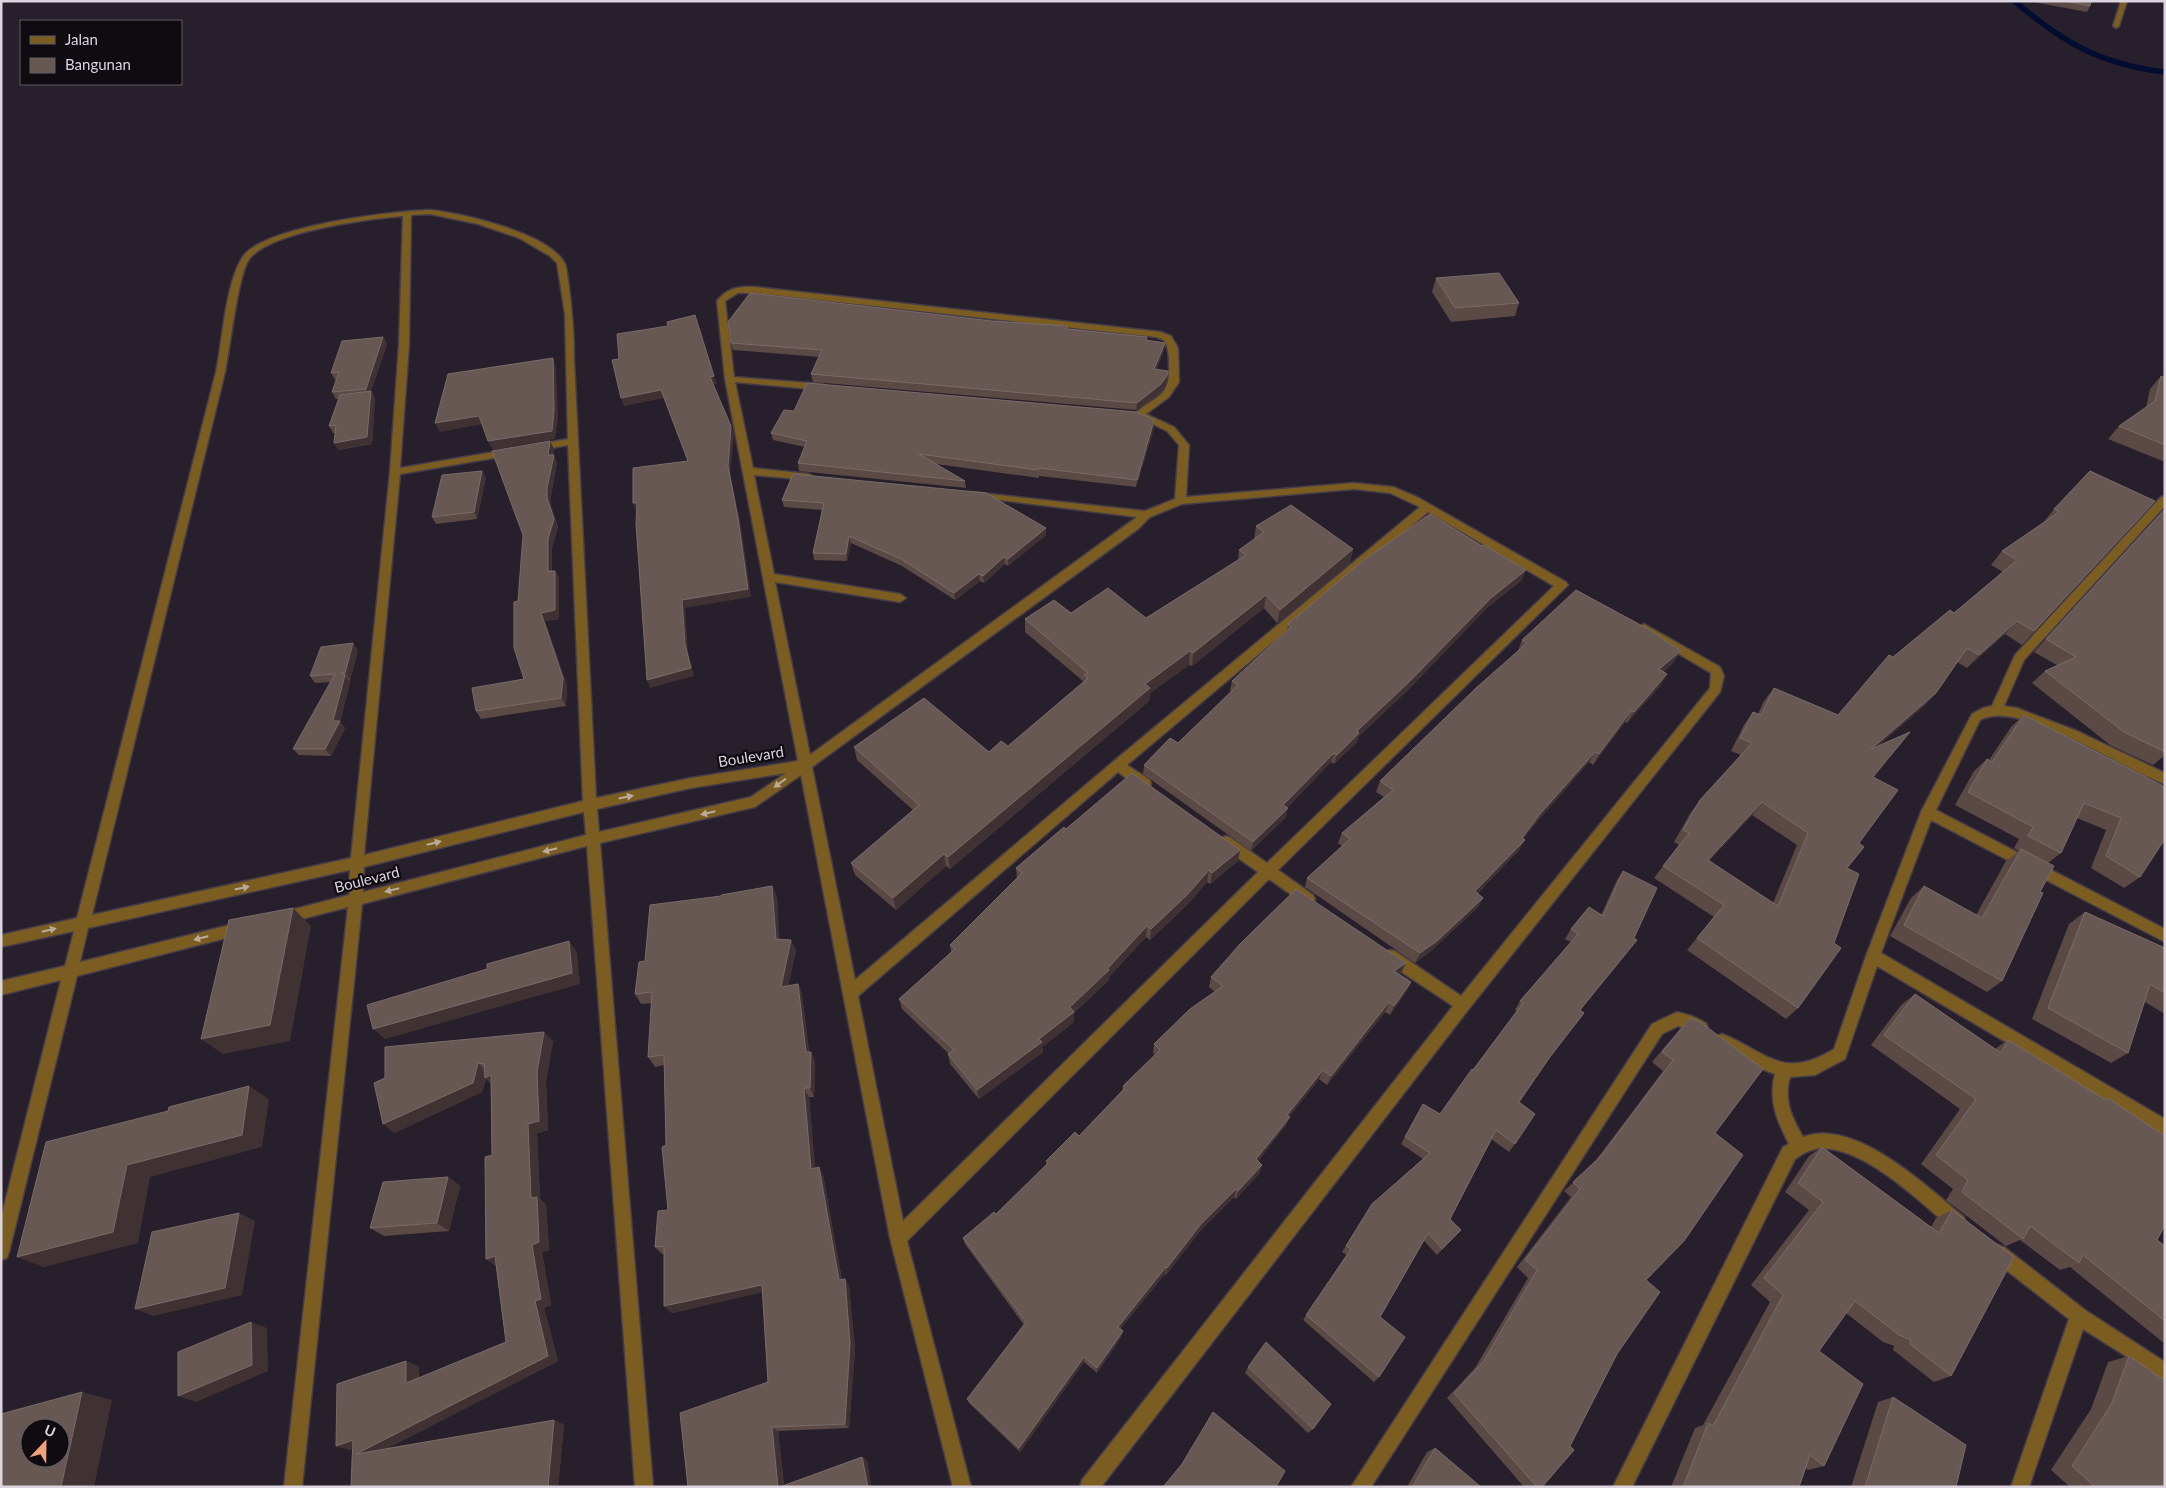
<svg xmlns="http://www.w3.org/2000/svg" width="2166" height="1488" viewBox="0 0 2166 1488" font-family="Lato,sans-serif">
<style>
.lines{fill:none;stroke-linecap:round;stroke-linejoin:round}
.stream{stroke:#000d31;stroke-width:5.5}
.minor-casing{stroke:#453c49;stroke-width:3}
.minor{fill:#7b5d21;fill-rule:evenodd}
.wall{fill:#5a4944;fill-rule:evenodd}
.shaded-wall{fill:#403233}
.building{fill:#685854;stroke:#7a6b6a;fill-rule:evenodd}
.oneway{fill:#baab9c}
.labels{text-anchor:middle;stroke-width:4.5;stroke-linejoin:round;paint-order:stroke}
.street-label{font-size:15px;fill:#dcd5df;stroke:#0f0b11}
</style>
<rect width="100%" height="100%" fill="#281f2c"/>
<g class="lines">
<!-- stream -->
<path class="stream" d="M2014 1C2064 43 2099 64 2165 72"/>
<!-- minor casing -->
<g class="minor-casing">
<path id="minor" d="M2121 1H2127L2119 26 2116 28 2113 26Z
M430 210C462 213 547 233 564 262 567 267 567 275 568 280 572 308 574 333 574 361L596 798 691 778 798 761 725 379 717 301C727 288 739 286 755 287L1161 332 1171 336 1178 348 1179 382 1169 397 1146 414 1174 427 1189 445 1186 497 1354 483 1393 487 1417 497 1566 582 1568 585 1278 870 1313 895 1315 899 1313 903 1308 905 1303 903 1269 879 907 1241 971 1487H953L890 1238 801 775 755 807 600 843 653 1487H635L587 846 362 904 302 1487H284L348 907 283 924 278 922 276 918 278 914 283 912 349 895 350 870 88 928 80 962 242 922 247 924 249 928 247 932 242 934 77 976 9 1252 7 1258 1 1260V1218L61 980 1 995V981L65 966 74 931 1 947V935L77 918 216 372C223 339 225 286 242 258 261 226 393 211 430 210ZM430 214 478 224 519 238 550 256 557 263 565 314 568 439 535 445 530 448 535 451 568 445 583 801 364 855 400 474 511 455 516 452 511 449 400 468 409 344 411 215ZM403 216 399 344 390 472 351 858 92 915 225 372C230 350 238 272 250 258 273 231 368 219 403 216ZM738 293H755L1156 337 1164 340C1169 349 1169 357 1169 367 1170 401 1152 395 1134 415L1167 431 1179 445 1175 499 1145 511 971 492 970 494 975 497 1137 517 810 755 775 582 900 602 906 598 900 594 774 574 754 475 809 480 814 477 809 474 753 468 735 382 822 390 827 387 822 384 734 377 725 301ZM1354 489 1390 493 1420 507 1114 761 855 980 812 767 1138 529 1150 517 1182 504ZM1428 512 1554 586 1267 863 1231 838 1226 836 1221 838 1219 842 1221 846 1258 872 903 1221 858 996 1118 772C1127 778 1139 791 1150 788L1151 784 1150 780 1127 765ZM786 773 751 797 599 832 597 809 691 788ZM584 812 586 835 363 892 364 867Z
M2165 496V506L2024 660 2004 706 2017 708 2077 731 2165 773V784C2123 770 2020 698 1980 720L1936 810 2165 929V942L1931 820 1881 953 2165 1119V1136L1877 966 1845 1059 1815 1075 1790 1077C1783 1100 1792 1118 1803 1137 1855 1117 1927 1187 1964 1217L1966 1223 1964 1229 1958 1231 1952 1229C1920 1202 1861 1143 1816 1149 1808 1150 1801 1155 1795 1159L1632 1487H1613L1783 1147 1789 1144C1777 1121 1768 1100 1775 1074L1746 1063 1717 1046 1715 1041 1717 1036 1722 1034C1767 1052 1783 1081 1834 1049L1866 956 1921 812 1972 714 1983 708 1992 706 2015 655 2161 497Z
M1644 624 1720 667 1724 676 1720 692 1468 1010 1101 1487H1080L1082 1480 1453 1006 1385 961 1383 956 1385 951 1390 950 1395 951 1461 996 1710 688 1711 673 1640 631 1638 628Z
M1677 1012 1692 1016 1706 1023 1708 1028 1706 1033 1701 1035 1678 1026 1662 1034 1371 1487H1351L1652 1024Z
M1998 1245 2004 1247 2085 1310 2165 1362V1381L2083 1329 2029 1487H2011L2069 1319 1992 1259 1990 1253 1992 1247Z"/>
</g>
<!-- minor -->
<use href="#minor" class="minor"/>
</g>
<!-- wall -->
<path class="wall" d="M2028 1H2091L2090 6 2087 12Z
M1436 278 1519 303 1515 316 1451 322 1432 292Z
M992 321 1147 337V340L1164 350 1156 370 1168 374 1167 381 1161 392 1136 410 813 382 811 374 819 357 733 350 731 343Z
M383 337 387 344 371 391 375 398 372 444 338 450 335 433H333L329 426 339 399H336L332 392 337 380H335L331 373Z
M2161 376 2165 378V462L2108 439 2119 426 2146 407 2150 389Z
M794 411 1154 428 1136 487 1039 476V478L936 464 965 481 966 488 799 471 798 463 805 447 773 440 771 433Z
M554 449 553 455 557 463 551 496V506L558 527 552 548V571H555L559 579V619L545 621 567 686 566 706 481 719 476 711 524 679 518 601Z
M482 471 486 478 477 519 436 524 432 517Z
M793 474 1046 528V535L1008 566 1005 564 984 583 980 581 955 600 902 566 851 543 847 561 814 560 813 553 822 510 784 507 782 500Z
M2155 501 2022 645 2005 634 1967 668 1957 662 1936 693 1924 706 1878 746 1859 843 1847 868 1798 1008 1786 1019 1687 950 1714 917 1654 878 1679 845 1674 842 1691 812 1700 800 1741 755 1731 751 1744 725 1753 712 1758 714 1764 701 1774 688 1838 715 1893 657 1954 613 2003 572 1991 565 2002 551 2043 523 2054 509ZM1752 815 1797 845 1773 903 1709 861Z
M2165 509V755L2153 765 2110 745 2032 683 2045 671 2057 665 2034 652Z
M1256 526 1353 549 1350 563 1277 623 1264 608 1192 666 1189 665 1150 693 1149 701 950 869 946 866 896 910 855 875 851 863 913 810 857 760 854 747 989 752 1008 746 1084 682 1025 632V619L1071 613 1146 618 1238 560 1239 550 1254 540Z
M1522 580 1487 608 1407 691 1358 737 1357 742 1334 764 1331 762 1287 808 1286 817 1251 851 1143 774 1144 765 1178 743 1231 692 1230 691 1232 681 1287 630 1288 624Z
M1522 640 1674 662 1663 672 1661 685 1627 723 1625 722 1593 765 1589 762 1535 824 1523 839 1525 840 1519 850 1478 893 1483 898 1478 907 1432 950 1415 963 1305 887 1307 878 1342 846 1338 843 1342 833 1384 797 1376 792 1380 781 1518 651Z
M358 650 350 680H349L350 682 340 722 345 728 331 756 299 755 293 749 331 682 315 683 310 676Z
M2024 715 2165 787 2140 877 2124 888 2091 868 2106 830 2077 818 2061 853 2048 863 2040 892 2002 981 1987 992 1890 936 1911 898 1924 886 1976 915 2006 861 2019 851 2014 848 2019 839 1955 805 1974 771 1987 759 1989 760 2011 727Z
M1066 829 1240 850 1238 861 1210 884 1207 882 1187 905 1150 940 1146 937 1109 977V980L1074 1013V1022L1042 1047 1043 1052 979 1099 950 1064 948 1054H949L902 1009 899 999 951 952 950 945 1017 878 1016 868Z
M1623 871 1581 1010 1519 1102 1515 1144 1509 1152 1491 1139 1450 1219 1461 1230 1437 1255 1424 1241 1380 1317 1379 1377 1374 1382 1303 1320 1347 1255 1342 1252 1372 1204 1423 1159 1401 1144 1423 1104 1440 1114 1517 1011 1515 1010 1520 1001 1571 942 1565 939 1571 929 1601 915 1617 880Z
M772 886 777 897 779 939 796 950 788 986 798 984 802 994 809 1052 815 1061 814 1097H809L815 1168 823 1175 842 1280 845 1279 849 1286 855 1349 849 1428 778 1431 784 1485 862 1457 867 1461 871 1487H688L768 1382 762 1292 672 1313 664 1306V1254H662L655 1247 668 1210 664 1065 655 1067 648 1057 652 1003 641 1004 635 994 645 961 721 896Z
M2085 912 2165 948V1014L2145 1002 2128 1053 2111 1063 2032 1019 2069 924Z
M1406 963 1401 973 1399 974 1411 982 1406 992 1390 1015 1385 1012 1327 1085 1319 1079 1289 1117 1286 1125 1258 1161 1260 1173 1236 1199 1234 1197 1200 1231 1166 1275 1165 1274 1120 1329 1122 1336 1097 1373 1084 1362 1020 1452 969 1403 967 1399 1024 1325 965 1244 963 1238 996 1214 1047 1165 1046 1161 1079 1136 1122 1091 1123 1086 1155 1055 1153 1053 1154 1044 1215 992 1209 987 1211 977Z
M1915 994 1995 1049 2008 1040 2105 1100 2108 1098 2157 1240 2165 1246V1344L2070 1267 2060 1270 2020 1240 2006 1246 1946 1200 1953 1189 1921 1164 1960 1109 1871 1045 1901 1005Z
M1690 1018 1715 1133 1646 1280 1617 1354 1542 1487H1524L1447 1398 1475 1368 1528 1278 1517 1267 1571 1197 1564 1191 1593 1164 1663 1071 1652 1062 1680 1029Z
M553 1041 546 1081 548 1130 537 1133 540 1199 546 1204 549 1250 542 1252 551 1305 544 1308 558 1361 387 1448 554 1420 564 1425 558 1487H351L352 1449 350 1450 336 1446 406 1361 419 1367V1378L506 1342 496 1266 486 1259 492 1155 491 1084 486 1079 482 1092 394 1133 374 1083Z
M1822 1147 1931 1227 1936 1218 1952 1210 1951 1376 1934 1382 1893 1350 1894 1346 1883 1342 1846 1313 1819 1351 1824 1466 1808 1470 1806 1468 1799 1487H1671L1695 1428 1703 1425 1770 1302 1751 1285 1809 1210 1785 1192 1809 1156Z
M448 1177 460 1186 449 1231 384 1236 370 1228Z
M2129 1356 2165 1487H2070L2051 1470 2091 1409 2108 1362Z
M1248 1367 1313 1429 1308 1433 1245 1373Z
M1893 1397 1956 1487H1851L1878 1402Z
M1435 1448 1481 1487H1407L1427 1452Z"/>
<!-- shaded-wall -->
<path class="shaded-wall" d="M383 337 387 344 371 391 375 398 372 444 338 450 334 443 369 396 366 389Z
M1165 343 1164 350 1154 377V369Z
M553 358 556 367 558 418 555 439 493 450 488 441Z
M1168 374 1167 381 1161 392 1136 410 1137 403Z
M714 376 717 384 713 385 710 377Z
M661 390 664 398 624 406 621 398Z
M479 416 483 424 440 432 435 423Z
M1154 420V428L1136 487 1137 480Z
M731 426 734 434 730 474 741 526 751 597 685 608 688 652 694 676 650 688 647 680 685 644 682 600 728 466Z
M550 441 554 449 553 460 554 455 557 463 551 496V506L558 527 552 548V580L548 571 547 488 548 455Z
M482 471 486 478 477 519 474 512Z
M633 503H637L636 511Z
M1046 528V535L1008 566V559Z
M849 536 851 543 847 561 846 554Z
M1353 549 1350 563 1277 623 1280 610Z
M1004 557 1005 564 984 583 983 576Z
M1526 570 1522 580 1487 608 1407 691 1358 737 1357 742 1334 764 1337 755 1357 731 1491 598Z
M555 571 559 579V619L545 621 567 686 566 706 561 698 541 613Z
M979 574 980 581 955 600 954 593Z
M1266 595 1264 608 1192 666 1193 653Z
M2017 621 2005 634 1967 668 1979 655Z
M353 643 358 650 350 680 345 673Z
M1190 651 1189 665 1150 693 1149 701 950 869 948 857 1145 684Z
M1681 651 1674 662 1653 680 1659 669Z
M1667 674 1661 685 1627 723 1634 712Z
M345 675 350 682 340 722 345 728 331 756 325 749Z
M1936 693 1924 706 1860 762 1871 749Z
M1631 711 1625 722 1593 765 1599 754Z
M1595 752 1589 762 1535 824 1516 848 1522 838 1540 814Z
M1334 753 1331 762 1281 814 1283 805Z
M1762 802 1752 815 1699 872 1708 860Z
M1288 808 1286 817 1251 851 1253 842Z
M1525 840 1519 850 1470 901 1475 891Z
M1240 850 1238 861 1210 884 1212 873Z
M944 854 946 866 896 910 893 898Z
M1209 870 1207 882 1187 905 1150 940 1151 929Z
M772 886 777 897 780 950 776 939Z
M1483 898 1478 907 1432 950 1415 963 1420 953Z
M293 908 311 926 290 1041 223 1054 201 1039Z
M1147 926 1146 937 1109 977V980L1074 1013V1022L1042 1047 1043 1052 979 1099 977 1090 1039 1039 1108 968Z
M791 940 796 950 786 997 781 987Z
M569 941 577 952 580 984 385 1039 373 1029Z
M1406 963 1401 973 1390 981 1394 971Z
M1411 982 1406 992 1390 1015 1394 1006Z
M798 984 802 994 810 1062 806 1052Z
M1389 1002 1385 1012 1327 1085 1331 1076Z
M544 1032 553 1041 546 1081 548 1130 537 1133 540 1199 546 1204 549 1250 542 1252 551 1305 544 1308 558 1361 369 1458 356 1454 548 1356 535 1301 532 1245 531 1198 528 1124Z
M811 1052 815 1061 814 1097 810 1088Z
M478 1063 491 1075 494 1087 486 1079 482 1092 394 1133 383 1124Z
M1323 1070 1319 1079 1284 1123 1287 1115Z
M249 1086 269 1099 262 1147 150 1177 138 1243 44 1267 17 1257 127 1165Z
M804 1088 809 1097 816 1177 811 1169Z
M1290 1117 1286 1125 1253 1167 1256 1159Z
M1262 1165 1260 1173 1236 1199 1238 1191Z
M819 1167 823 1175 843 1287 839 1280Z
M448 1177 460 1186 449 1231 437 1223Z
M1236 1189 1234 1197 1200 1231 1166 1275 1167 1268 1201 1224Z
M239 1213 255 1221 242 1295 154 1316 135 1309Z
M495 1256 496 1266 486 1259Z
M1166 1267 1165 1274 1117 1332 1118 1327Z
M845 1279 849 1286 855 1349 849 1428 845 1424Z
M762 1285 767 1291 672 1313 664 1306Z
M251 1322 267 1328 268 1371 196 1402 178 1396Z
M1123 1331 1122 1336 1097 1373V1368Z
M1084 1357V1362L1020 1452 1019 1448Z
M406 1361 419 1367 418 1388 406 1383Z
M82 1392 112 1400 94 1487H61Z
M554 1420 564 1425 558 1487H548Z
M772 1427 778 1431 784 1487H778Z
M353 1440 367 1444 350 1450 336 1446Z
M862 1457 867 1461 871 1487H868Z"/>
<!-- building -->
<path class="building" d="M2064 1H2091L2090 6Z
M1499 273 1519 303 1455 308 1436 278Z
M750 293 992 321 1067 326V329L1147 337 1146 340 1165 343 1154 369 1168 371V374L1161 384 1137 403 811 374 822 350 731 343 728 322Z
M695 315 714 376 710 377 731 426 728 466 738 518 748 589 682 600 685 644 691 668 647 680 636 524 637 503H633V468L688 461 661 390 621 398 612 360 619 359 617 334 668 326 667 322Z
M383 337 366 389 332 392 339 372 331 373 342 341Z
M553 358 554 410 552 431 488 441 479 416 435 423 448 374Z
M2161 376 2165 378V445L2119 426 2155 401Z
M807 383 1137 412 1154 420 1137 480 1039 468 1038 470 919 454 965 481 798 463 807 441 771 433 784 410 794 411Z
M371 391 367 437 334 443 336 425 329 426 340 395Z
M550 441 548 455H554L547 488V498L554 519 548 539V571H555V610L541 613 563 678 561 698 476 711 472 688 524 679 514 648V602L518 601 523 535 492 451Z
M482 471 474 512 432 517 442 475Z
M2090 471 2155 501 2034 631 2017 621 1979 655 1967 648 1936 693 1871 749 1910 732 1873 777 1898 790 1859 843 1864 847 1847 868 1859 874 1834 943 1841 948 1798 1008 1697 938 1724 905 1663 866 1689 833 1683 830 1700 800 1752 743 1740 738 1753 712 1761 715 1774 688 1838 715 1889 655 1893 657 1950 610 1954 613 2017 560 2002 551 2059 512 2054 509ZM1762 802 1808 833 1778 906 1708 860Z
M793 474 986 493 1046 528 1008 559 1004 557 983 576 979 574 954 593 901 559 849 536 846 554 813 553 824 503 782 500Z
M1291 505 1353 549 1280 610 1266 595 1193 653 1190 651 1145 684 1150 688 948 857 944 854 893 898 851 863 919 805 854 747 924 698 989 752 1001 741 1008 746 1088 678 1084 675 1088 673 1025 619 1054 600 1071 613 1108 588 1146 618 1246 555 1239 550 1264 532 1256 526Z
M2165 509V752L2124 732 2045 671 2076 657 2046 639Z
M1430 514 1482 546 1484 545 1526 570 1491 598 1410 681 1357 731 1359 733 1337 755 1334 753 1283 805 1288 808 1253 842 1144 765 1170 738 1178 743 1238 685 1232 681 1291 627 1288 624 1365 559Z
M1576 590 1648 629 1681 651 1659 669 1667 674 1634 712 1631 711 1599 754 1595 752 1540 814 1522 838 1525 840 1475 891 1483 898 1437 941 1420 953 1307 878 1350 839 1342 833 1393 790 1380 781 1476 688 1527 643 1522 640Z
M353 643 345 673H341L345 675 333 721H340L325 749H293L335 674 310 676 321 647Z
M2024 715 2165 787V839L2140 877 2106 856 2121 818 2084 803 2061 853 2028 836 2033 827 1968 792 1987 759 1992 762Z
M1132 773 1240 850 1212 873 1209 870 1188 894 1151 929 1147 926 1108 968 1109 970 1070 1007 1074 1012 1039 1039 1042 1042 977 1090 948 1054 954 1050 899 999 955 949 950 945 1022 873 1016 868 1064 827 1066 829Z
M2021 849 2054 866 2040 892 2043 893 2002 981 1904 925 1924 886 1982 918Z
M1623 871 1657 888 1634 938 1637 940 1580 1010 1584 1013 1550 1057 1519 1102 1535 1114 1515 1144 1496 1130 1450 1219 1461 1230 1442 1249 1428 1233 1380 1317 1405 1337 1379 1377 1306 1315 1351 1249 1346 1246 1372 1204 1430 1153 1405 1137 1423 1104 1440 1114 1472 1069 1473 1070 1523 1003 1520 1001 1578 934 1571 929 1589 907 1603 916Z
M772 886 776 939 791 940 781 987 798 984 806 1052H811L810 1088H804L811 1169 819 1167 839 1280 845 1279 850 1343 845 1424 772 1427 778 1487H688L680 1413 768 1382 762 1285 664 1306V1246L655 1247 658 1211 668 1210 662 1147 666 1145 664 1055 648 1057 652 992 635 994 639 962 645 961 650 905 721 896V895Z
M1296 889 1406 963 1394 971 1411 982 1394 1006 1389 1002 1331 1076 1323 1070 1287 1115 1290 1117 1256 1159 1262 1165 1238 1191 1236 1189 1201 1224 1167 1268 1166 1267 1118 1327 1123 1331 1097 1368 1084 1357 1019 1448 967 1399 1026 1322 963 1238 994 1212 996 1214 1048 1163 1046 1161 1075 1132 1079 1136 1125 1088 1123 1086 1160 1050 1154 1044 1190 1009 1223 986 1211 977 1240 944Z
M293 908 270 1025 201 1039 229 920Z
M2085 912 2165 948V993L2150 984 2128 1053 2048 1008Z
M569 941 572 973 373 1029 367 1005 487 969V964Z
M1915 994 2001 1053 2008 1040 2106 1100 2108 1098 2165 1136V1225L2157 1240 2165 1246V1321L2083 1255 2079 1263 2030 1226 2023 1239 1962 1192 1968 1180 1936 1155 1976 1099 1884 1035Z
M1690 1018 1700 1022 1763 1069 1715 1133 1743 1155 1684 1241 1646 1280 1660 1292 1617 1354 1570 1446 1574 1450 1542 1487H1537L1454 1393 1483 1362 1537 1270 1525 1260 1580 1189 1573 1182 1601 1156 1673 1060 1662 1052Z
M544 1032 537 1072 539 1121 528 1124 531 1198 537 1197 539 1242 532 1245 541 1299 535 1301 548 1356 356 1454 554 1420 548 1487H351L353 1440 336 1446 337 1384 406 1361V1383L506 1342 495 1256 486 1259 485 1157 492 1155 491 1075 485 1078 484 1064 478 1063 473 1083 383 1124 374 1083 385 1078V1047Z
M249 1086 242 1135 127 1165 113 1232 17 1257 46 1142 168 1111 169 1107Z
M1822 1147 1939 1233 1952 1210 2014 1257 1951 1376 1910 1344 1911 1340 1899 1335 1855 1301 1819 1351 1863 1384 1824 1466 1810 1455 1799 1487H1683L1708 1423 1713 1426 1783 1295 1764 1278 1823 1202 1798 1183Z
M448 1177 437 1223 370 1228 383 1182Z
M239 1213 225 1288 135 1309 152 1232Z
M251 1322 252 1365 178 1396V1352Z
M1266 1342 1331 1404 1313 1429 1248 1367Z
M2129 1356 2165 1381V1487H2095L2072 1466 2112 1403Z
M82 1392 61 1487H1V1414ZM30 1428H60V1458H30Z
M1893 1397 1966 1445 1956 1487H1865Z
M1213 1412 1285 1471 1276 1487H1163L1182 1464Z
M1435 1448 1481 1487H1414L1413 1486Z
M862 1457 868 1487H780Z"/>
<!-- one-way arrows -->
<defs><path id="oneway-solid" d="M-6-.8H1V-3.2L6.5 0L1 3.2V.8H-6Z" transform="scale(1.25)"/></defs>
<g class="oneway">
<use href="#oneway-solid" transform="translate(780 783) rotate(144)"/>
<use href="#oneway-solid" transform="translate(626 797) rotate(-12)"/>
<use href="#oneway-solid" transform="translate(708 813) rotate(167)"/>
<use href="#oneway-solid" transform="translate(434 843) rotate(-14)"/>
<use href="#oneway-solid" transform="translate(550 850) rotate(166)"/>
<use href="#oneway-solid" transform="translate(242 888) rotate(-12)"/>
<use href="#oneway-solid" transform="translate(392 890) rotate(166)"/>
<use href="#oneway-solid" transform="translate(49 930) rotate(-13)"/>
<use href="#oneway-solid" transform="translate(201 938) rotate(166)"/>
</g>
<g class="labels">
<!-- street labels -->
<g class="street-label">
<text transform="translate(751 757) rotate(-9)" y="5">Boulevard</text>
<text transform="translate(367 880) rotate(-14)" y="5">Boulevard</text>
</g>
</g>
<!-- border -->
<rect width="2166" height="1488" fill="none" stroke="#dcd5df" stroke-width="5"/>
<!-- legend -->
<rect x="20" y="20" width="162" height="65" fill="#0f0b11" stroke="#615c63"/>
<rect x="30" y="36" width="25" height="8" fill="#7b5d21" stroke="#615c63"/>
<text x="65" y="45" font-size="15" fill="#dcd5df">Jalan</text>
<rect x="30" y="58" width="25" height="15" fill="#685854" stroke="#615c63"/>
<text x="65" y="70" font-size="15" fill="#dcd5df">Bangunan</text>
<!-- north arrow -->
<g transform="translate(45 1443) rotate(22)"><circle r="24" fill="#0f0b11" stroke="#615c63"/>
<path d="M0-4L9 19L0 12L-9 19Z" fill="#f1a17c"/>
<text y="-8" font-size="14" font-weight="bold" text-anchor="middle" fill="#dcd5df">U</text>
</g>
</svg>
